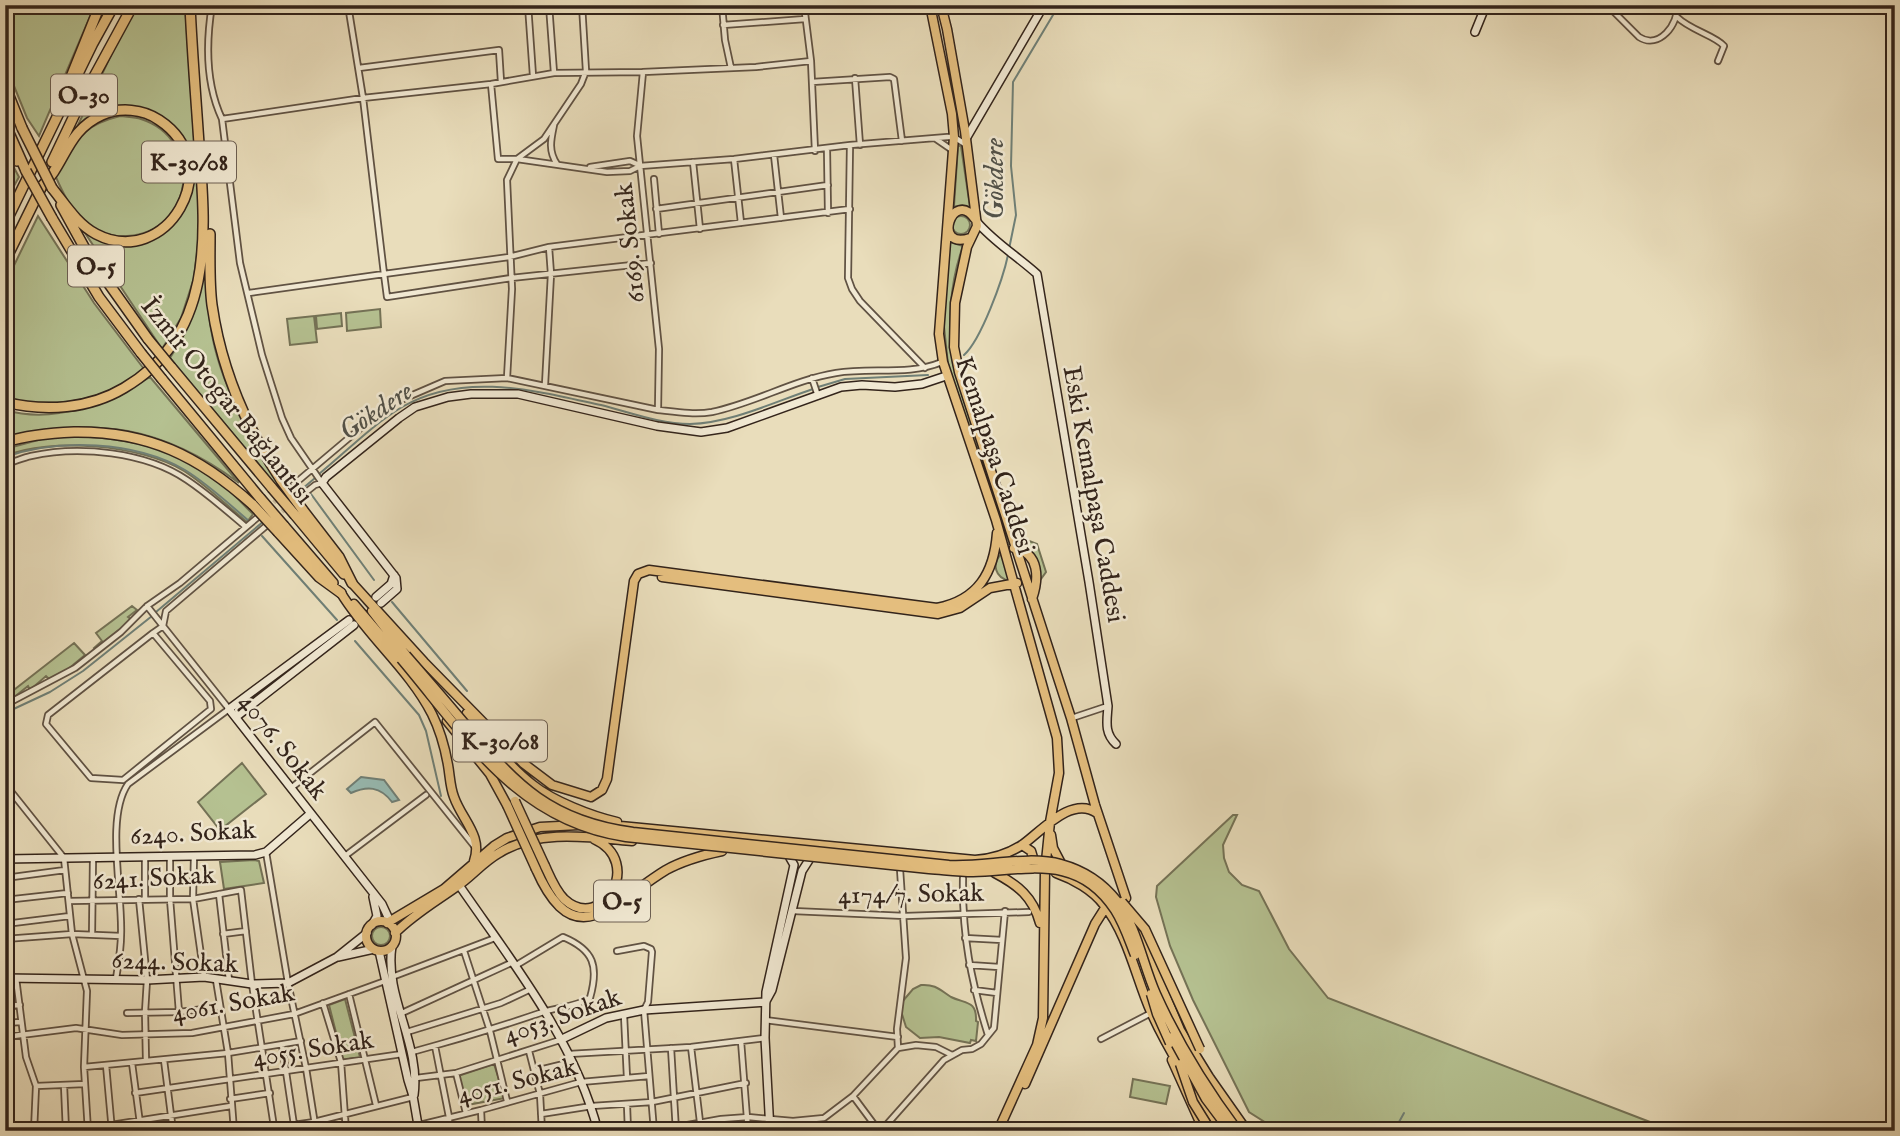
<svg xmlns="http://www.w3.org/2000/svg" width="1900" height="1136" viewBox="0 0 1900 1136" font-family="'IM FELL English',serif">
<style>
.green{fill:#b5c191;stroke:#747256;stroke-width:2}
.water{fill:#97bbb3;stroke:#6f7f76;stroke-width:2}
.lines{fill:none;stroke-linecap:round;stroke-linejoin:round}
.stream{stroke:#6f7f76;stroke-width:2}
.street-tunnel{stroke:#c5b89b;stroke-width:4.5;stroke-dasharray:4.5 2;stroke-linecap:butt}
.secondary-tunnel{stroke:#c5b89b;stroke-width:7;stroke-dasharray:7 3.5;stroke-linecap:butt}
.street-casing{stroke:#605243;stroke-width:8}
.secondary-casing{stroke:#33241b;stroke-width:10}
.primary-casing{stroke:#33241b;stroke-width:11}
.highway-casing{stroke:#33241b;stroke-width:12}
.street{stroke:#f1e9d3;stroke-width:4.5}
.secondary{stroke:#f1e9d3;stroke-width:7}
.primary{stroke:#e4be7e;stroke-width:8}
.highway{stroke:#e4be7e;stroke-width:9}
.primary-bridge-casing{stroke:#33241b;stroke-width:11;stroke-linecap:butt}
.highway-bridge-casing{stroke:#33241b;stroke-width:12;stroke-linecap:butt}
.primary-bridge{stroke:#e4be7e;stroke-width:8}
.highway-bridge{stroke:#e4be7e;stroke-width:9}
.labels{text-anchor:middle;stroke-width:5;stroke-linejoin:round;paint-order:stroke}
.shield{fill:#f1e9d3;stroke:#6c5f52;stroke-width:2}
.shield-label{font-size:24px;font-weight:bold;fill:#33241b}
.street-label{font-size:26px;fill:#33241b;stroke:#f1e9d3}
.water-label{font-size:28px;font-style:italic;fill:#515149;stroke:#f1e9d3}
</style>
<rect width="100%" height="100%" fill="#e9ddbb"/>
<filter id="stains"><feTurbulence type="fractalNoise" baseFrequency=".00286" numOctaves="4"/><feColorMatrix values="0 0 0 0 .2 0 0 0 0 .09 0 0 0 0 .02 0 0 0 .5 -.17"/></filter>
<radialGradient id="worn" r=".72"><stop offset=".6" stop-color="#630" stop-opacity="0"/><stop offset="1" stop-color="#630" stop-opacity=".3"/></radialGradient>
<!-- green -->
<path class="green" d="M5 5H95L39 136 27 118 5 64Z
M139 5H185L200 226 194 278 181 318 162 349 81 227 122 244 167 227 192 171 189 151 179 133 168 123 154 113 103 110 78 125 121 34Z
M120 116C127 117 135 117 141 119 204 139 195 232 127 236 86 238 69 208 55 175 76 142 79 126 120 116Z
M958 146H961L970 207 954 206Z
M5 151 19 177 5 202Z
M38 216 94 303 144 369C99 405 59 406 5 400V284Z
M952 225a9 9 0 1 1 18 0a9 9 0 1 1-18 0Z
M950 242 963 246C950 282 947 325 953 364L1010 544 1007 545 948 364 943 317Z
M207 258C208 282 207 305 211 329 220 386 252 438 281 487L279 489 170 358C190 327 201 295 207 258Z
M380 309 381 327 347 331 346 313Z
M341 313 342 326 317 329 316 316Z
M314 316 317 342 290 345 287 319Z
M150 377 239 483C164 427 95 415 5 439V410C54 424 109 404 150 377Z
M53 436C111 436 165 442 214 477 228 487 240 502 253 514L247 522C226 505 206 485 184 471 143 445 50 437 5 456V449Z
M1019 537 1037 544 1046 572 1041 579 1017 540Z
M1002 553 1010 581C995 578 991 564 1002 553Z
M132 606 137 610 128 617 132 620 95 649 94 648 102 641 96 633Z
M74 643 85 655 67 670 49 679 46 676 30 690 28 686 13 698 10 693Z
M242 763 266 794 220 830 198 802Z
M1233 815H1237L1223 845 1224 858 1229 872 1242 885 1259 891 1289 949 1328 998 1650 1122 1666 1131H1279L1249 1112 1193 1000 1170 946 1156 897 1157 886Z
M254 860 259 861 264 883 224 889 220 862Z
M372 936a9 9 0 1 1 18 0a9 9 0 1 1-18 0Z
M921 985C936 984 940 990 951 997 965 1004 977 1000 976 1021L978 1022 976 1041 971 1040 970 1043 939 1037 920 1038 906 1027 901 1011 902 1002 913 989Z
M345 999 360 1057 343 1060 329 1005Z
M494 1064 505 1098 467 1105 458 1076Z
M1133 1079 1170 1086 1166 1104 1130 1097Z"/>
<!-- water -->
<path class="water" d="M361 777 384 780 399 800 392 802C380 786 367 786 351 793L347 789Z"/>
<g class="lines">
<!-- stream -->
<path class="stream" d="M1009 249 1016 215 1011 166 1013 82 1059 5
M964 355C981 340 1003 279 1008 255
M818 387 845 379 928 375
M5 457C59 438 135 441 185 470 208 484 229 504 249 521
M319 474C346 452 372 425 402 407 464 371 536 391 601 405 629 412 660 424 690 424 731 423 774 402 813 389
M311 494 374 580
M295 495 315 478
M262 536 337 620
M392 602 467 691
M156 612 264 521
M355 641 419 715 426 731 441 796
M5 713 50 692 83 671 152 616
M1394 1131 1404 1113"/>
<!-- street-tunnel -->
<path class="street-tunnel" d="M269 507 288 489
M277 516 297 499"/>
<!-- secondary-tunnel -->
<path class="secondary-tunnel" d="M349 620 373 599"/>
<!-- street casing -->
<g class="street-casing">
<path id="street" d="M212 5C206 42 206 85 222 119L240 263 262 355 282 418 291 438 322 483 315 485 300 497
M528 5 533 76
M549 5 554 73
M722 5 725 40 731 68
M804 5 811 61 815 151
M1607 5 1639 37C1659 50 1679 24 1677 5
M1677 17C1690 30 1716 36 1724 46L1718 61
M723 25 805 19
M359 68 499 50 501 82
M643 72 637 136 659 349 658 410
M855 78 860 145
M812 82 890 77 894 79 902 141
M491 84 498 159H517L607 172 630 171 640 166 734 159 850 145 947 137H954L965 144
M222 119 363 98 491 84 554 73 643 72 756 67 811 61
M554 125C551 139 548 151 557 164
M936 139 952 150
M850 145 848 278 852 289 860 301 925 368
M827 149 828 213
M774 155 781 218
M734 159 741 223
M693 162 700 229
M590 167 630 161 639 165
M654 179 659 234
M656 209 828 185
M651 263 511 278 387 297 384 274 509 257 549 247 850 209
M249 293 384 274 363 98 348 5
M507 378 512 289 507 180 517 159 544 139 581 84 586 71 582 5
M812 378 818 396
M545 385 551 274 549 247
M5 464C14 462 22 458 31 456 79 445 146 452 187 480 208 494 227 511 246 527
M292 486 369 421 394 403 445 381 507 378 658 410C676 412 695 415 712 412 755 403 793 380 836 373 871 367 908 376 942 362
M153 633 210 701 211 709 123 780 91 778 46 724 48 715 153 633 163 626 166 611 266 526
M5 705 75 668 121 632 147 606 180 583 258 517
M1072 718 1108 706
M5 784 64 858 72 934 87 991 84 1067 88 1131
M291 788 375 722 475 847
M266 852 288 983 306 1068 316 1131
M170 856V899L179 1012
M194 856 193 899 204 976
M345 856 426 795
M5 878 65 870
M963 878C962 936 971 981 988 1035
M219 894 229 980
M139 899 147 980 145 1012 146 1061
M145 899V857
M5 900 68 893
M69 901 193 899 241 890 252 984 274 1127
M793 911 905 916 1029 912
M5 924 70 916
M223 934 246 931
M92 935 93 858
M965 938 1002 940
M5 939 72 934 121 936
M464 951 490 1031 507 1101
M617 951 644 946 651 949 652 952 648 1002 644 1010 654 1131
M969 965 999 967
M5 967 10 977
M392 977 495 938
M16 978 26 1057 36 1086 34 1131
M116 979C118 965 121 950 121 935 123 894 105 817 128 784L229 709 147 606
M216 980 228 1053 234 1131
M974 990 997 993
M349 994 376 1105
M323 1003 341 1062 346 1131
M5 1006 20 1005
M127 1013 179 1012 220 1007
M402 1013 511 963
M624 1015 627 1078
M765 1020 898 1037
M5 1023 21 1022
M407 1032 501 1003 531 989
M5 1037 76 1028 122 1035 192 1033 294 1014 385 981
M1101 1039 1151 1013
M741 1041 748 1131
M282 1045 294 1125
M435 1046 449 1117V1131
M691 1047 700 1122
M671 1048 676 1131
M898 1048 897 1029 906 958 900 869
M529 1051 540 1094 542 1131
M412 1052C456 1040 499 1027 543 1012 558 1007 576 1007 590 998 599 966 594 950 563 937L515 966
M569 1054 691 1047 765 1038
M164 1060 173 1131
M132 1063 141 1131
M106 1065 112 1131
M84 1067 228 1053 301 1041
M535 1071 572 1062
M456 1073 466 1113
M416 1078 456 1073 560 1040
M64 1085 66 1131
M36 1086 85 1084
M135 1093 402 1054
M853 1096 879 1131
M230 1099 270 1093
M627 1105 628 1131
M481 1110 482 1131
M541 1114 592 1106 652 1102 746 1083
M721 1119V1131
M815 1120V1131
M87 1126 111 1125 231 1106
M251 1131 314 1122 413 1097
M395 1131 481 1110 581 1082 649 1076
M654 1131 721 1119 748 1117 793 1121 824 1118 853 1096 898 1048 916 1045 936 1047 952 1055
M697 1131 698 1123
M881 1131 944 1060 962 1050 972 1049 981 1044 994 1028 1005 911"/>
</g>
<!-- secondary casing -->
<g class="secondary-casing">
<path id="secondary" d="M1475 32 1486 5
M967 137 1044 5
M977 222C994 242 1017 256 1037 274L1089 582 1108 706C1107 721 1104 733 1116 744
M376 597 391 584 394 575
M381 603 397 589 396 578 322 483 326 477 399 418 415 407 448 397 471 394H518L657 426 701 432 727 428 841 387 862 385 895 387 922 384 946 376
M349 620 229 709 382 904 388 917 387 923
M236 717 354 625
M5 859 255 855 266 852 310 814
M459 885C512 962 574 1039 598 1131
M372 925 377 916 373 897
M392 946C384 997 421 1044 414 1095
M379 951 408 1080 413 1096 419 1131
M338 957 374 949
M5 978 147 980 204 977 252 984 288 983 337 957 367 933
M766 1001 772 990 802 871 809 860
M560 1040 606 1018 644 1010 766 1002
M770 1131 765 1038 766 992 794 865 790 858"/>
</g>
<!-- primary casing -->
<g class="primary-casing">
<path id="primary" d="M930 5 952 114 954 137 939 334 943 362 996 520 1057 738 1059 773 1050 822 1045 871 1043 1018 1037 1045 998 1131
M941 5 947 29 965 131 977 226 967 247 955 303 954 347 959 372 1071 718 1095 805 1126 898
M970 238C931 251 953 187 975 219
M1014 548C1040 553 1039 579 1032 599
M662 577 938 614 960 608 990 588 1017 583
M352 583 424 662 523 763 552 785 591 797 602 790 607 779 634 581 638 574 649 570 937 608C978 600 994 573 997 533
M341 593C367 636 409 669 432 714 440 730 445 748 448 765 450 776 450 787 454 797 462 820 483 836 474 861
M354 604 401 659
M372 611 406 655
M467 713C487 737 507 765 533 785 553 801 591 816 617 822
M447 721 490 774 507 805
M610 825 975 860C991 859 1008 854 1022 845 1041 832 1071 795 1097 813
M1051 835 1053 848 1064 869
M1022 845 1031 851 1034 861 1031 867
M545 866C550 877 555 890 564 899 602 934 645 862 594 839
M536 869C575 958 613 902 666 870 684 860 703 855 722 851
M995 873C1018 885 1033 897 1040 923
M1056 873C1073 879 1093 890 1104 905 1128 935 1136 978 1151 1012 1170 1054 1196 1094 1223 1131
M366 936a15 15 0 1 1 30 0a15 15 0 1 1-30 0Z
M387 923 444 889 494 846 507 838 540 827 579 825
M1138 930 1180 1030 1209 1077 1247 1131
M395 933C414 914 435 902 456 887 471 877 483 862 499 853 538 829 588 837 632 841
M1172 1060 1204 1131
M1025 1084 1095 924 1107 905"/>
</g>
<!-- highway casing -->
<g class="highway-casing">
<path id="highway" d="M69 82 100 5
M5 86 22 128
M5 124 26 171
M5 142 17 161
M52 162 83 97 133 5
M41 187C66 164 66 131 102 115 120 107 143 109 159 120 229 166 166 271 96 234 77 224 65 204 52 188
M61 205 89 256 148 339
M52 218 99 297 141 353
M5 224 93 43 114 5
M210 234C210 258 209 282 212 305 221 368 246 427 281 480
M5 261 41 188
M171 367 272 488
M162 379 260 498
M5 402C45 412 89 409 124 388 215 335 206 234 199 144 196 98 192 51 190 5
M5 442C28 435 50 433 74 432 148 431 199 456 253 505
M302 509 339 557 352 583
M295 515 344 574
M284 526 333 583
M278 532 319 577 341 593"/>
</g>
<!-- street -->
<use href="#street" class="street"/>
<!-- secondary -->
<use href="#secondary" class="secondary"/>
<!-- primary -->
<use href="#primary" class="primary"/>
<!-- highway -->
<use href="#highway" class="highway"/>
<!-- primary-bridge casing -->
<g class="primary-bridge-casing">
<path id="primary-bridge" d="M406 655C426 678 446 701 466 725 517 786 551 821 633 832L949 865C984 867 1028 855 1061 864 1083 870 1103 883 1117 901 1137 927 1143 965 1156 994 1178 1043 1206 1088 1238 1131
M401 659C467 737 517 821 626 837L929 869C944 870 958 872 973 872 1029 870 1078 854 1115 910 1124 924 1129 940 1135 955
M515 801 545 866
M507 805 536 869
M1122 902 1145 929 1200 1049
M1151 994 1157 1014 1170 1043
M1172 1037 1206 1099 1230 1131
M1180 1064 1193 1102 1211 1131"/>
</g>
<!-- highway-bridge casing -->
<g class="highway-bridge-casing">
<path id="highway-bridge" d="M22 128 52 188
M26 171 52 218
M148 339 171 367
M141 353 162 379
M281 480 302 509
M272 488 295 515
M260 498 284 526
M253 505 278 532"/>
</g>
<!-- primary-bridge -->
<use href="#primary-bridge" class="primary-bridge"/>
<!-- highway-bridge -->
<use href="#highway-bridge" class="highway-bridge"/>
</g>
<g class="labels">
<!-- shield labels -->
<g class="shield">
<rect x="51" y="74.5" width="66" height="41" rx="5"/>
<rect x="142" y="141.5" width="94" height="41" rx="5"/>
<rect x="68" y="245.5" width="56" height="41" rx="5"/>
<rect x="453" y="720.5" width="94" height="41" rx="5"/>
<rect x="594" y="880.5" width="56" height="41" rx="5"/>
</g>
<g class="shield-label">
<text x="84" y="103">O-30</text>
<text x="189" y="170">K-30/08</text>
<text x="96" y="274">O-5</text>
<text x="500" y="749">K-30/08</text>
<text x="622" y="909">O-5</text>
</g>
<!-- street labels -->
<g class="street-label">
<text transform="translate(629 243) rotate(-96)" y="9">6169. Sokak</text>
<text transform="translate(228 400) rotate(51)" y="9">İzmir Otogar Bağlantısı</text>
<text transform="translate(996 455) rotate(72)" y="9">Kemalpaşa Caddesi</text>
<text transform="translate(1095 494) rotate(80)" y="9">Eski Kemalpaşa Caddesi</text>
<text transform="translate(284 746) rotate(52)" y="9">4076. Sokak</text>
<text transform="translate(193 832) rotate(-3)" y="9">6240. Sokak</text>
<text transform="translate(154 877) rotate(-3)" y="9">6241. Sokak</text>
<text transform="translate(911 893) rotate(-1)" y="9">4174/7. Sokak</text>
<text transform="translate(175 961) rotate(2)" y="9">6244. Sokak</text>
<text transform="translate(233 1002) rotate(-10)" y="9">4061. Sokak</text>
<text transform="translate(562 1015) rotate(-19)" y="9">4053. Sokak</text>
<text transform="translate(313 1048) rotate(-9)" y="9">4055. Sokak</text>
<text transform="translate(517 1080) rotate(-14)" y="9">4051. Sokak</text>
</g>
<!-- water labels -->
<g class="water-label">
<text transform="translate(993 179) rotate(-90)" y="10">Gökdere</text>
<text transform="translate(375 410) rotate(-34)" y="10">Gökdere</text>
</g>
</g>
<!-- margin -->
<rect width="1900" height="1136" fill="none" stroke="#e9ddbb" stroke-width="28"/>
<rect x="7" y="7" width="1886" height="1122" fill="none" stroke="#33241b" stroke-width="3.5"/>
<rect x="14" y="14" width="1872" height="1108" fill="none" stroke="#33241b" stroke-width="2"/>
<rect width="100%" height="100%" filter="url(#stains)"/>
<rect width="100%" height="100%" fill="url(#worn)"/>
</svg>
